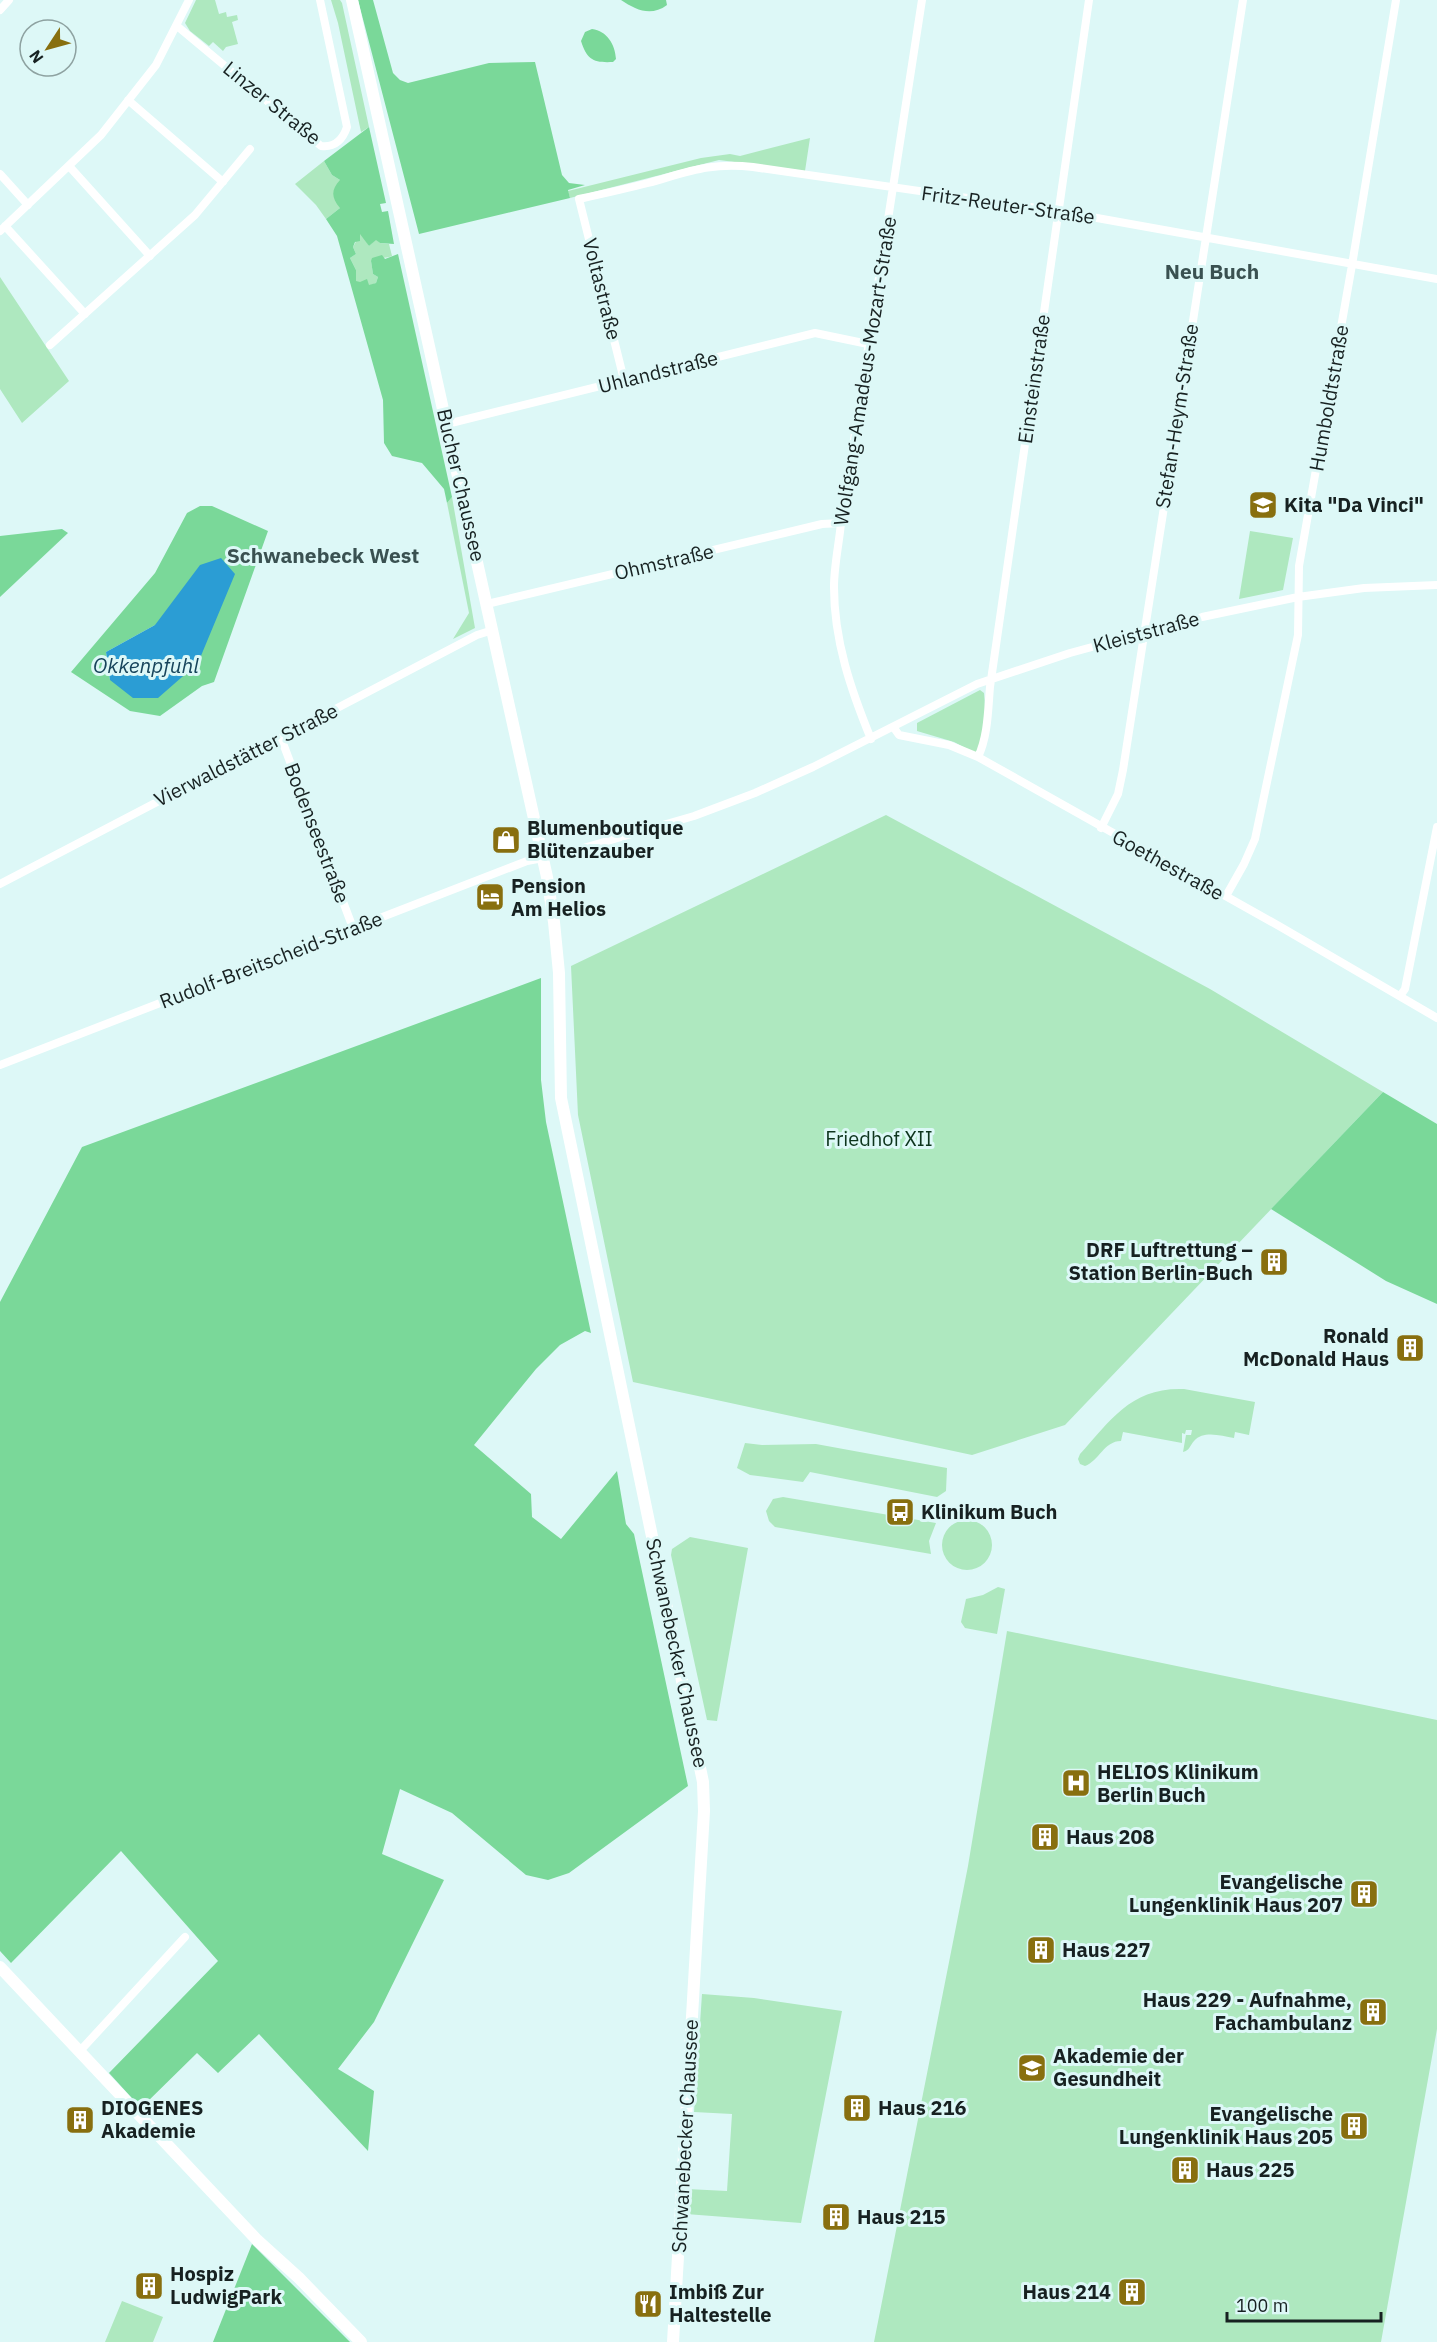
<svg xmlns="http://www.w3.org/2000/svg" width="1437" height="2342" viewBox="0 0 1437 2342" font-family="'IBM Plex Sans',sans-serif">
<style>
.green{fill:#aee8bf}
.forest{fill:#7ad899;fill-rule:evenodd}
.water{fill:#2b9dd4}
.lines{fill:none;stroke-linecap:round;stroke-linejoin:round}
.street{stroke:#fff;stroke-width:8}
.secondary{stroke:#fff;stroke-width:12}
.labels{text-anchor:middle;stroke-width:6;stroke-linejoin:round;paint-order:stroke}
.street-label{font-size:20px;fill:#172121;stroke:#ddf8f7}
.poi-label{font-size:20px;font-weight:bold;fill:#172121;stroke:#ddf8f7;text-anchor:start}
.park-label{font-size:20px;fill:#0d351d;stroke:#ddf8f7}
.neighbourhood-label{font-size:21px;font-weight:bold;fill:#3a5151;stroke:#ddf8f7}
.water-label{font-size:21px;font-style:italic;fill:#17445b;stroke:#ddf8f7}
</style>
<rect width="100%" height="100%" fill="#ddf8f7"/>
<!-- green -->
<path class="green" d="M196 0H215L219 14 226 12 227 17 237 15 238 20 232 22 238 44 226 47 223 51 213 42 209 46 190 31 185 23Z
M331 0H340L342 3 369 127 361 132 338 23Z
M810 138 805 171 719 160 570 198 568 191 701 158 730 154 740 156Z
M324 161 332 175 340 180V208L326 219 316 205 295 184Z
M360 234H362L369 246 376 239 380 243 389 244 392 256C384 259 378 257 371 261L373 274 378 277 376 283 369 286 356 282V270L350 258 356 254 353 247Z
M0 277 69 381 22 423 0 389Z
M452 497 475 628 453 639 469 613 447 503Z
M1250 531 1293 538 1283 590 1239 599Z
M980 690 984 693C986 712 985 736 977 754L954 742 917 731V723Z
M886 815 1210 989 1383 1092 1065 1425 972 1455 633 1382 578 1115 571 966Z
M1184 1389 1255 1402 1249 1435 1235 1432 1234 1438C1221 1436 1204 1430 1194 1441 1189 1447 1190 1450 1183 1452L1186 1435H1191L1192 1430H1186L1185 1434 1182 1433V1443L1123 1432 1121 1441C1104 1441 1099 1461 1085 1466L1080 1464 1078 1459 1080 1454C1111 1420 1131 1387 1184 1389Z
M745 1443 762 1445 816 1444 947 1468 946 1491 937 1497 810 1472 803 1482 750 1475 737 1468Z
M783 1497 936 1523 929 1541 931 1554 775 1527 769 1521 766 1511 773 1499Z
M942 1545a25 25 0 1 1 50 0a25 25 0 1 1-50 0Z
M690 1537 748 1548 717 1721 707 1720 671 1555 672 1549Z
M998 1587 1005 1589 997 1634 965 1628 961 1622 966 1599 983 1595Z
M1007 1631 1437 1720V2029L1381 2342H874L968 1866Z
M702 1994 754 1998 842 2011 801 2223 686 2214 687 2189 727 2191 732 2114 694 2112Z
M122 2301 163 2317 153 2342H105Z"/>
<!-- forest -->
<path class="forest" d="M358 0H373L393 73 400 80 408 83 489 63 535 62 562 175 569 183 585 185 568 190 570 198 419 234Z
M621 0H666L667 5C651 17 636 10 621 0Z
M592 29C607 31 615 44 616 59L613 62C594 63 587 60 581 41L585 32Z
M369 127 386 203 380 204 382 212 388 211 394 244 380 243 376 240 369 246 360 234V241L355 242 353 247 356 254 350 258 356 270V281L360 282 367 279 369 285 376 283 378 277 373 274 371 261 372 258 382 255 385 259 398 254 452 497 447 503 444 489 422 463 392 456 384 443 383 400 337 236 326 219 340 208C331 197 331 190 340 180L332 175 324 161Z
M200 506H212L268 531 214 682 202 686 160 716 130 711 71 672 155 573 187 513ZM155 625 110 680 106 652Z
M62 529 68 533 0 597V536Z
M541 978V1080L546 1122 591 1333 585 1331 560 1345 536 1369 474 1445 531 1494 532 1517 561 1539 617 1471 626 1524 634 1534 688 1786 569 1873 548 1880 526 1875 452 1813 400 1789 382 1854 444 1880 374 2022 338 2069 374 2091 368 2151 259 2034 218 2073 197 2053 141 2108 109 2073 218 1961 121 1851 11 1963 0 1951V1302L82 1147Z
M1383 1092 1437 1124V1304L1386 1281 1271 1209Z
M252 2244 350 2342H213Z"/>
<!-- water -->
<path class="water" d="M221 558 235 574 198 663 158 698H133L110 680 106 652 155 625 200 565Z"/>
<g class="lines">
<!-- street -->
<path class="street" d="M0 10 9 0
M177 26 321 146C335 148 343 139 347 127L320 0
M128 100 223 182
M69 166 150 256
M0 174 28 205
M5 226 85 314
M0 231 101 135 156 65 189 0
M50 345 195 215 250 149
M624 380 579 199C602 194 625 189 648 183 688 172 710 162 753 167L1058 211 1437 279
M447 424 815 333 868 344
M487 604 822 524 841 523
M894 728 899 735 949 745 978 757 1279 926 1437 1018
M281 738 353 928
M871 739C851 690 834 641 834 587 834 566 839 544 841 523L922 0
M978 757C988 736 988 710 990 687L1089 0
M1101 828 1118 794 1123 770 1243 0
M0 884 477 635 493 630
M1226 896 1244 864 1255 839 1298 635 1299 566 1352 265 1396 0
M1400 996 1405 989 1437 827
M0 1065 527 861 559 855 694 816 755 793 813 767 977 684 1070 653 1202 617 1298 597 1364 588 1437 585
M79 2052 185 1937"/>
<!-- secondary -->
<path class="secondary" d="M352 0 547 877 554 922 559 973 561 1098 703 1782 704 1811 673 2342
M0 1967 257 2240 299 2278 361 2342"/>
</g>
<!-- icons -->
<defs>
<g id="school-square" transform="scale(1.5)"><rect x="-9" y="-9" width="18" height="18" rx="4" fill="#886f0f" stroke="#ddf8f7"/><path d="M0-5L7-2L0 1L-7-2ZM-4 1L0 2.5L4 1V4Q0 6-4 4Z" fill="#fff"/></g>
<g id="shop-square" transform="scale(1.5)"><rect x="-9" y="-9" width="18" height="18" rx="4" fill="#886f0f" stroke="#ddf8f7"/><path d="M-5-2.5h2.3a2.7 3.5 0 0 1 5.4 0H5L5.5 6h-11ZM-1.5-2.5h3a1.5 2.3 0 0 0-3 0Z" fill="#fff"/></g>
<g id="hotel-square" transform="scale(1.5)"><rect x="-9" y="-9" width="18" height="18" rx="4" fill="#886f0f" stroke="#ddf8f7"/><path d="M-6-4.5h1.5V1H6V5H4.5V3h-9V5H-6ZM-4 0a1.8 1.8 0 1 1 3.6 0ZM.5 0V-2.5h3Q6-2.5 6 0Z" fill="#fff"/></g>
<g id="building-square" transform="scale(1.5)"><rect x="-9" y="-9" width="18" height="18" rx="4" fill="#886f0f" stroke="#ddf8f7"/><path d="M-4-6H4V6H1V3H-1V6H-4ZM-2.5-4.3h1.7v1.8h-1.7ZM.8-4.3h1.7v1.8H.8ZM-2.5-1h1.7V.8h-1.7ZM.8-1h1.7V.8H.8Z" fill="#fff"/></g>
<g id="bus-square" transform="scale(1.5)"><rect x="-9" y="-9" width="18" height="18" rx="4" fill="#886f0f" stroke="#ddf8f7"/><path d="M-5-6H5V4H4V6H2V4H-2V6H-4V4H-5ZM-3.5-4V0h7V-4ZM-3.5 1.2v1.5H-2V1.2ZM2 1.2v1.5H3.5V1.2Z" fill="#fff"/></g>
<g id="hospital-square" transform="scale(1.5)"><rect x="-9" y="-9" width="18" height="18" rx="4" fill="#886f0f" stroke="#ddf8f7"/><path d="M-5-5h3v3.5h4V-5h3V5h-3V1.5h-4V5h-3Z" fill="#fff"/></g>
<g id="restaurant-square" transform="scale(1.5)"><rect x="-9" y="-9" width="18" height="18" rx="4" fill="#886f0f" stroke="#ddf8f7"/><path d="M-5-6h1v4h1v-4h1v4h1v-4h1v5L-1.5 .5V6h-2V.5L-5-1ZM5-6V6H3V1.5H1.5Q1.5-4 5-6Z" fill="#fff"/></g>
</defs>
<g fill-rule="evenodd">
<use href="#school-square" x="1263" y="505"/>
<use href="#shop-square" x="506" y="840"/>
<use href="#hotel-square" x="490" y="897"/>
<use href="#building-square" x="1274" y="1262"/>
<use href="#building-square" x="1410" y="1348"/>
<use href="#bus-square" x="900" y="1512"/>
<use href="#hospital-square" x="1076" y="1783"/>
<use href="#building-square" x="1045" y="1837"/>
<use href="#building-square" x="1364" y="1894"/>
<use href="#building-square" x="1041" y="1950"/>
<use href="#building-square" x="1373" y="2012"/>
<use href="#school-square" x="1032" y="2068"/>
<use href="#building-square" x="857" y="2108"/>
<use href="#building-square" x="80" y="2120"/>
<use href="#building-square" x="1354" y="2126"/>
<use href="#building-square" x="1185" y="2170"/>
<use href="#building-square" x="836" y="2217"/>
<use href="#building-square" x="149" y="2286"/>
<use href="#building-square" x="1132" y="2292"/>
<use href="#restaurant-square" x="648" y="2304"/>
</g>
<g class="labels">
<!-- street labels -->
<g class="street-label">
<text transform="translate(272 103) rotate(39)" y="7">Linzer Straße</text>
<text transform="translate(1008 205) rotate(8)" y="7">Fritz-Reuter-Straße</text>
<text transform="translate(602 289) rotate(76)" y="7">Voltastraße</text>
<text transform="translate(865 371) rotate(-81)" y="7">Wolfgang-Amadeus-Mozart-Straße</text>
<text transform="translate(658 372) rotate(-14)" y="7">Uhlandstraße</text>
<text transform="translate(1034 379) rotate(-82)" y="7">Einsteinstraße</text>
<text transform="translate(1329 398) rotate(-80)" y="7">Humboldtstraße</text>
<text transform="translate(1177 416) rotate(-81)" y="7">Stefan-Heym-Straße</text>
<text transform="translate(461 485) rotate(77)" y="7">Bucher Chaussee</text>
<text transform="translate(664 562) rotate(-13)" y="7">Ohmstraße</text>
<text transform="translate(1146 632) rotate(-15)" y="7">Kleiststraße</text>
<text transform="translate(246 755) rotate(-27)" y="7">Vierwaldstätter Straße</text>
<text transform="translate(317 833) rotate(69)" y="7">Bodenseestraße</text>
<text transform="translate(1168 865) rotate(29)" y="7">Goethestraße</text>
<text transform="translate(271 960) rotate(-21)" y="7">Rudolf-Breitscheid-Straße</text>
<text transform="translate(677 1653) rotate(78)" y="7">Schwanebecker Chaussee</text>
<text transform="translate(685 2136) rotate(-87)" y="7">Schwanebecker Chaussee</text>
</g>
<!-- poi labels -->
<g class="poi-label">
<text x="1284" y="512">Kita "Da Vinci"</text>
<text x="527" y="835">Blumenboutique<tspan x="527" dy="23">Blütenzauber</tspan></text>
<text x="511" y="893">Pension<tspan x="511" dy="23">Am Helios</tspan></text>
<text x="1253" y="1257" text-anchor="end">DRF Luftrettung –<tspan x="1253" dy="23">Station Berlin-Buch</tspan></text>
<text x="1389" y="1343" text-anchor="end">Ronald<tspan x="1389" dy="23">McDonald Haus</tspan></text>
<text x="921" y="1519">Klinikum Buch</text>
<text x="1097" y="1779">HELIOS Klinikum<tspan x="1097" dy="23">Berlin Buch</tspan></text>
<text x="1066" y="1844">Haus 208</text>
<text x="1343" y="1889" text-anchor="end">Evangelische<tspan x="1343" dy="23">Lungenklinik Haus 207</tspan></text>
<text x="1062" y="1957">Haus 227</text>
<text x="1352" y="2007" text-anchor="end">Haus 229 - Aufnahme,<tspan x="1352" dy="23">Fachambulanz</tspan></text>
<text x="1053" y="2063">Akademie der<tspan x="1053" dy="23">Gesundheit</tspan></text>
<text x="101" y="2115">DIOGENES<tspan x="101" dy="23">Akademie</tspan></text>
<text x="878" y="2115">Haus 216</text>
<text x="1333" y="2121" text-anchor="end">Evangelische<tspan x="1333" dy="23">Lungenklinik Haus 205</tspan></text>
<text x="1206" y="2177">Haus 225</text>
<text x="857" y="2224">Haus 215</text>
<text x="170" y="2281">Hospiz<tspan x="170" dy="23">LudwigPark</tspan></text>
<text x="669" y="2299">Imbiß Zur<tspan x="669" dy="23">Haltestelle</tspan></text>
<text x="1111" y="2299" text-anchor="end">Haus 214</text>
</g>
<!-- park labels -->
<g class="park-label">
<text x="879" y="1146">Friedhof XII</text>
</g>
<!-- neighbourhood labels -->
<g class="neighbourhood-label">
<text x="1212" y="279">Neu Buch</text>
<text x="323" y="563">Schwanebeck West</text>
</g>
<!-- water labels -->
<g class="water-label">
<text x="146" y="673">Okkenpfuhl</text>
</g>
</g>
<!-- north arrow -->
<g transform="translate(48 48) rotate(234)"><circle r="28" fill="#ddf8f7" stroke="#8ea2a1" stroke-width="1.5"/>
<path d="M0-4.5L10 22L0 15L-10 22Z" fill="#886f0f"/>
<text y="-9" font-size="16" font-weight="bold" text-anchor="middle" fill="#172121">N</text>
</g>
<!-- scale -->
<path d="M1227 2312v9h154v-9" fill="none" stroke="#172121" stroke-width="3"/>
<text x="1236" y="2312" font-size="18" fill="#172121" stroke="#ddf8f7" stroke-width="4.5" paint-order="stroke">100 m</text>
</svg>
